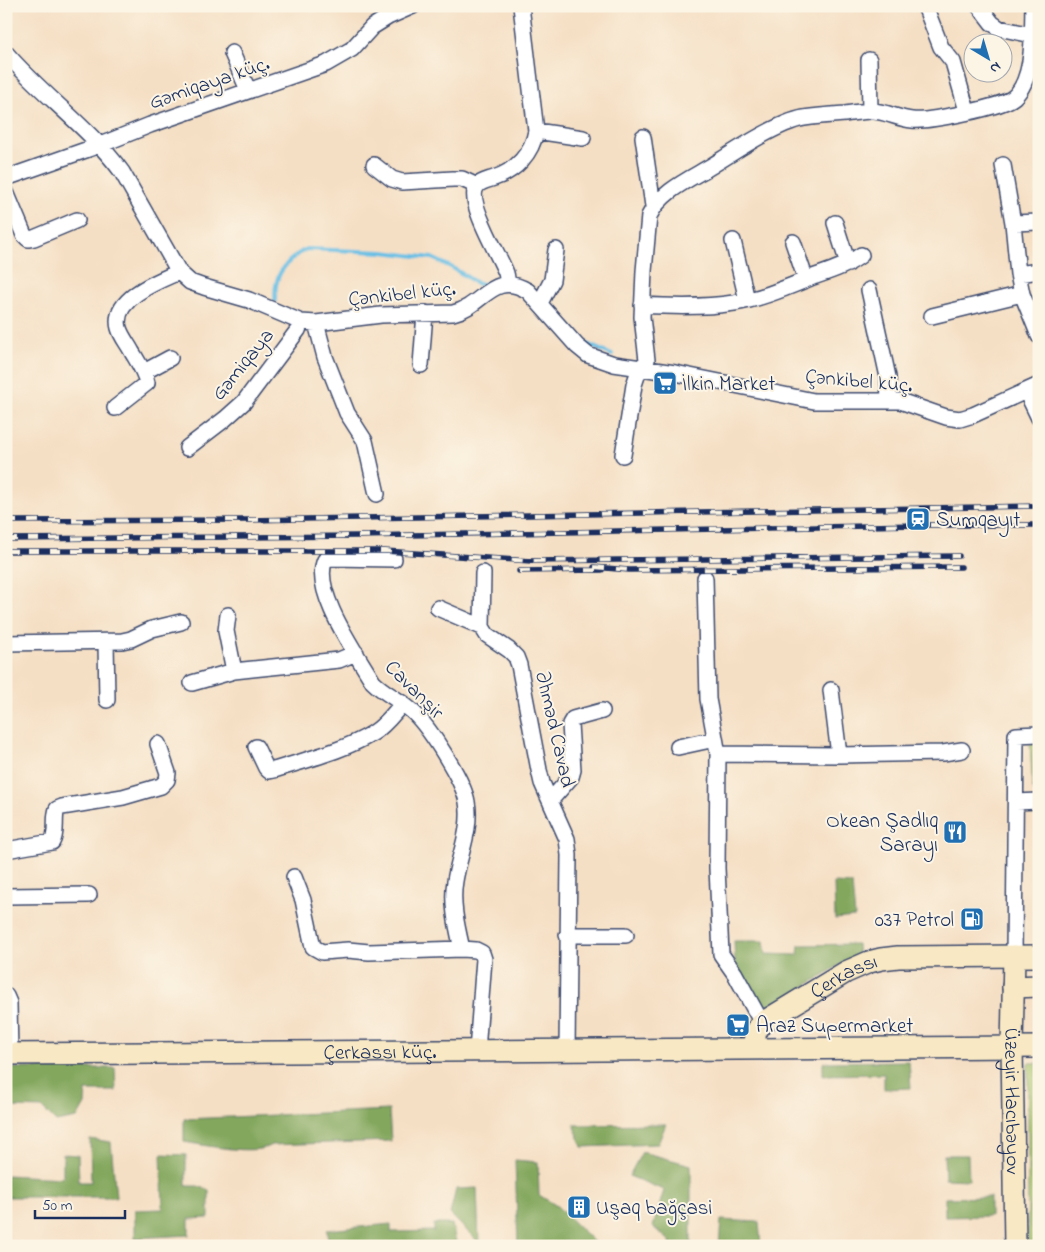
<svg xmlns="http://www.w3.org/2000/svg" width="1045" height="1252" viewBox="0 0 1045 1252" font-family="'Indie Flower',sans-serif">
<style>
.green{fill:#a4c169;stroke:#607864}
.forest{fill:#83a75d;stroke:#4f6b5e}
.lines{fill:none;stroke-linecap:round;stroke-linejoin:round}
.stream{stroke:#67bfe5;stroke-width:4}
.street-casing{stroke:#3c496d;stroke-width:18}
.secondary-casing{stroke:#3c496d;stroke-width:24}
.street{stroke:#fff;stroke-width:15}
.secondary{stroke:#f8e8c3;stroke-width:21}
.rail-casing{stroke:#1b2f5e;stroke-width:5.5}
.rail{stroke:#fcf5e5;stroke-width:4;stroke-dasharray:11;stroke-linecap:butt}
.labels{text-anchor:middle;stroke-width:4;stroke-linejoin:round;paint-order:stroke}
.street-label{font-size:21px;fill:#1b2f5e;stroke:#fcf5e5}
.poi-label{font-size:21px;fill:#1b2f5e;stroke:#fcf5e5;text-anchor:start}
</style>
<rect width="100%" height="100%" fill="#fcf5e5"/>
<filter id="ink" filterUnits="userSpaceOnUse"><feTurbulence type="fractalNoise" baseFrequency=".02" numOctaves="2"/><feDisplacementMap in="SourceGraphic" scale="10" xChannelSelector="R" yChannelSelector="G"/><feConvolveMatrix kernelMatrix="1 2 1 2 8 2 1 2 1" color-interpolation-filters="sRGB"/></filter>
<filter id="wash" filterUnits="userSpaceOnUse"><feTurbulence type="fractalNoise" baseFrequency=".0096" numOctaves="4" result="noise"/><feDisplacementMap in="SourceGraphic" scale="20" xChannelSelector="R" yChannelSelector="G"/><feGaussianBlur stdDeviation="1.12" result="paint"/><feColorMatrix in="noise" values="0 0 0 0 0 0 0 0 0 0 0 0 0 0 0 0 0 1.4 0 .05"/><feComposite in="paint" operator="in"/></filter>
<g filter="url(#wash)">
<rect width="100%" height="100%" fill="#f5dfc4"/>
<!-- green -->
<path class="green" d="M1030 742H1039V790H1033Z
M1028 1063H1039V1246H1028Z"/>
<!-- forest -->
<path class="forest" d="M834 883 852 884 855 917 835 919Z
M734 941H764L766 954 798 955 799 945 857 944 858 954 763 1012 735 965Z
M909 1061 911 1088 884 1089V1074L823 1075V1062Z
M6 1068H115L116 1091H86L85 1104 77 1118 56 1122 42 1108 9 1107 8 1080H6Z
M389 1110 391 1141 271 1145C256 1156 203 1145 184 1142V1119Z
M666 1124 658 1144 582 1147 574 1125Z
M90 1139 111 1142 116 1197H6V1175L63 1178V1154L78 1155 79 1182H91Z
M642 1152 691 1165V1246H668L671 1242 653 1227 664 1190 629 1176Z
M161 1154 186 1155V1186H198L209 1190V1218L189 1219V1235L135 1238V1210L163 1209Z
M944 1155H968L969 1180 945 1179Z
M515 1160 538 1162 539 1195 557 1206 594 1242 591 1246H571L564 1240 559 1246H518Z
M477 1188 479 1243 450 1214 456 1189Z
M990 1197V1216L945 1217V1198Z
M721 1220 759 1222 761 1246H719Z
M391 1224V1232L434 1231V1224H452L457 1246H328L327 1230Z"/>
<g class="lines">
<!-- stream -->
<path class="stream" d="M275 301C275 294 275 287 277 281 280 268 295 254 307 249L383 252 432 258 453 268 478 284H489
M585 343 612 355"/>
</g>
</g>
<g filter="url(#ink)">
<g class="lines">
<!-- street casing -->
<g class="street-casing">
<path id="street" d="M925 6 941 47 953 62 967 111
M979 6 992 23 999 28 1032 35
M6 53C42 95 89 127 122 172L179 272 190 282 204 287 249 300 301 322 316 323 381 315 453 313C484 306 492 270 528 291L577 346 588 355 614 364 675 373 814 401H900L946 417 960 419 973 415 1039 385
M232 53 248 90
M869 60 870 111
M536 131 583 138
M643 137 653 206
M374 165 392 179 402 182 453 179H462L477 186
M1003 165 1013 223 1018 274 1022 294 1039 336
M6 178 100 145 150 125 326 64 352 49 372 27 388 17 413 6
M6 192 24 235 28 239 34 238 77 220
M835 223 848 264
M1013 223 1039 222
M733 241 747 300
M793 242 806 280
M1018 274 1039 271
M508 284C507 281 507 276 506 273 500 256 465 201 477 186 481 181 489 180 494 178 516 171 532 153 536 131L521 6
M869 290 888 377 889 400
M540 303 552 280 556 250
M642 305C673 307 703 308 734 303 761 299 788 287 813 277 830 271 847 266 861 255
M932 316 1022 294
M316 323 325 357 347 413 365 441 377 494
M421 365 425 313
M144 372 170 358
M1026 391 1039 418
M115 408 147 383C145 372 138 362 132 352 128 344 121 336 119 328 111 299 158 281 179 272
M187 448 225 419 244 402 298 330 301 322
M623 455 634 385 638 373 647 360 642 317 644 271 649 216C661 191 690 179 713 165 735 151 779 122 804 118 817 116 831 115 845 114 854 113 863 111 871 111 886 111 898 119 912 120 928 122 1003 107 1014 97 1035 78 1032 32 1033 6
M394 559 331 558 325 560C311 591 357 654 373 682 385 694 402 701 415 714 430 729 464 781 467 802 472 828 459 855 455 881 451 903 457 927 462 949
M705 578 708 699 718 754 839 755 943 753 962 750
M438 608 482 627 487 635 509 650 516 657 519 665 539 770 542 783 567 839 569 855 567 1051
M228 615 226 631 234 671
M482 627 483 573
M106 642 107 700
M6 643 122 641 131 639 152 629 181 622
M192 683 234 671 339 660 356 653
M831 690 839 755
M256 747 266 768 269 771 274 770C305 760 346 750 373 733 385 726 394 713 403 703
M678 747 715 739
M718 754 717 868 721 954 735 974 762 1023
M550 801 571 777 573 770 570 724 573 719 602 711
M1016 802 1039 801
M6 850 52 842C58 832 53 819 57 809L62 807 123 797 161 786 167 780 168 773 158 744
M294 877 303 900 313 947 322 952 348 950 369 952 462 949 476 950 482 953 484 959 477 1051
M6 896 89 895
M567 935H626
M1014 956 1016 735 1039 734
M6 996 9 1003 10 1054"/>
</g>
<!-- secondary casing -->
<g class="secondary-casing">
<g id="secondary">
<path id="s1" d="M1014 956 1012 1046 1015 1246"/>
<path d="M1013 987 1039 986"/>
<path id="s2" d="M753 1048 756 1031 762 1023 846 972 869 962 881 959 898 957 1039 956"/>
<path id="s3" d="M6 1054 1039 1047"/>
</g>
</g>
<!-- street -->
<use href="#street" class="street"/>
<!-- secondary -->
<use href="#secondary" class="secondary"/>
<!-- rail casing -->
<g class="rail-casing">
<path id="rail" d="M6 521 248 520 1039 506
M6 539 358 536 918 525H1039
M6 551H385L531 561 959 556
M594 567 629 570 961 567
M519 571 602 570"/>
</g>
<!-- rail -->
<use href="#rail" class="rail"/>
</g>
</g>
<!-- icons -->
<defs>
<g id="supermarket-square" transform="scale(1.25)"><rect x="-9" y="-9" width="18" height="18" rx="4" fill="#1f6fb2" stroke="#fcf5e5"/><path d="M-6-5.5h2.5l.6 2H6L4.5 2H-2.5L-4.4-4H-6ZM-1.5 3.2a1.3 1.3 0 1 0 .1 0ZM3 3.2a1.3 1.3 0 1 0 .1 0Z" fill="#fff"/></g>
<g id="station-square" transform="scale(1.25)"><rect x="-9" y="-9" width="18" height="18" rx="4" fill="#1f6fb2" stroke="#fcf5e5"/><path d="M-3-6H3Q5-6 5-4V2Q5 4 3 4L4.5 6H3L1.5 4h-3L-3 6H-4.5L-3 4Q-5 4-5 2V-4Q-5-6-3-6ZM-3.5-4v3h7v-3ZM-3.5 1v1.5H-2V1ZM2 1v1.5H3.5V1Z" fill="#fff"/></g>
<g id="restaurant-square" transform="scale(1.25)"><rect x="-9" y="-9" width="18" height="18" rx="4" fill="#1f6fb2" stroke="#fcf5e5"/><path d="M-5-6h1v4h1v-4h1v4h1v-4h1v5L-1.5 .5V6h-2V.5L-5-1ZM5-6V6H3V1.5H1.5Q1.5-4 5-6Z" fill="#fff"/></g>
<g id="fuel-square" transform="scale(1.25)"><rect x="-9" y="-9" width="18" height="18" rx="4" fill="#1f6fb2" stroke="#fcf5e5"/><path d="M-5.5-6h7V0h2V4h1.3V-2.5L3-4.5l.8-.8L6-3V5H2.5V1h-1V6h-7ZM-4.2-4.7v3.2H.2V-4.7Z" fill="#fff"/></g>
<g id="building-square" transform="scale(1.25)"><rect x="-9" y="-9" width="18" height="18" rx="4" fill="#1f6fb2" stroke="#fcf5e5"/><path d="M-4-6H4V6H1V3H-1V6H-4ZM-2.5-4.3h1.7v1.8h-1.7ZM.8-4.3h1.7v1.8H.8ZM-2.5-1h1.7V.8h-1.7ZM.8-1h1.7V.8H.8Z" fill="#fff"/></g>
</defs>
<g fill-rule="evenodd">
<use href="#supermarket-square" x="665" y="383"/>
<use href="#station-square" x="918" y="519"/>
<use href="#restaurant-square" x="955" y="832"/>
<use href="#fuel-square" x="972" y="919"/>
<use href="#supermarket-square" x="738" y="1025"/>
<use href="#building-square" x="579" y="1207"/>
</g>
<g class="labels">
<!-- street labels -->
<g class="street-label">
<text transform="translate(209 82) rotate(-19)" y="7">Gəmiqaya küç.</text>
<text transform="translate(402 293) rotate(-6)" y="7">Çənkibel küç.</text>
<text transform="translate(242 364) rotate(-51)" y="7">Gəmiqaya</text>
<text transform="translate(859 380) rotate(5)" y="7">Çənkibel küç.</text>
<text transform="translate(415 689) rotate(45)" y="7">Cavanşir</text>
<text transform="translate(556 729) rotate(77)" y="7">Əhməd Cavad</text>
<text dy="7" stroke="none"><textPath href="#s2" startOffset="122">Çerkassı</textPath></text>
<text dy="7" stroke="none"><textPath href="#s3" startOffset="374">Çerkassı küç.</textPath></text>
<text dy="7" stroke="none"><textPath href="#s1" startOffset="145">Üzeyir Hacıbəyov</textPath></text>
</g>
<!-- poi labels -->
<g class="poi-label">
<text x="682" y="390">İlkin Market</text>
<text x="936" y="526">Sumqayıt</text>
<text x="938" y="827" text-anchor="end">Okean Şadlıq<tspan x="938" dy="24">Sarayı</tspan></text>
<text x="954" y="926" text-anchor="end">037 Petrol</text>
<text x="756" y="1032">Araz Supermarket</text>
<text x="596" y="1214">Uşaq bağçasi</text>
</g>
</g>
<!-- margin -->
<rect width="1045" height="1252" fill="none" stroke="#fcf5e5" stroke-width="25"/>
<!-- north arrow -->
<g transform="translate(988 58) rotate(142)"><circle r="24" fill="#fcf5e5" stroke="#a2a6af"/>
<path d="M0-4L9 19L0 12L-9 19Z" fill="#1f6fb2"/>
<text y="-8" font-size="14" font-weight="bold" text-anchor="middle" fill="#1b2f5e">N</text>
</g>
<!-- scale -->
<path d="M35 1210v8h90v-8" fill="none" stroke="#1b2f5e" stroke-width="2.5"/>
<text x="42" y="1210" font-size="15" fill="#1b2f5e" stroke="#fcf5e5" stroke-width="4" paint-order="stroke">50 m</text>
</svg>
